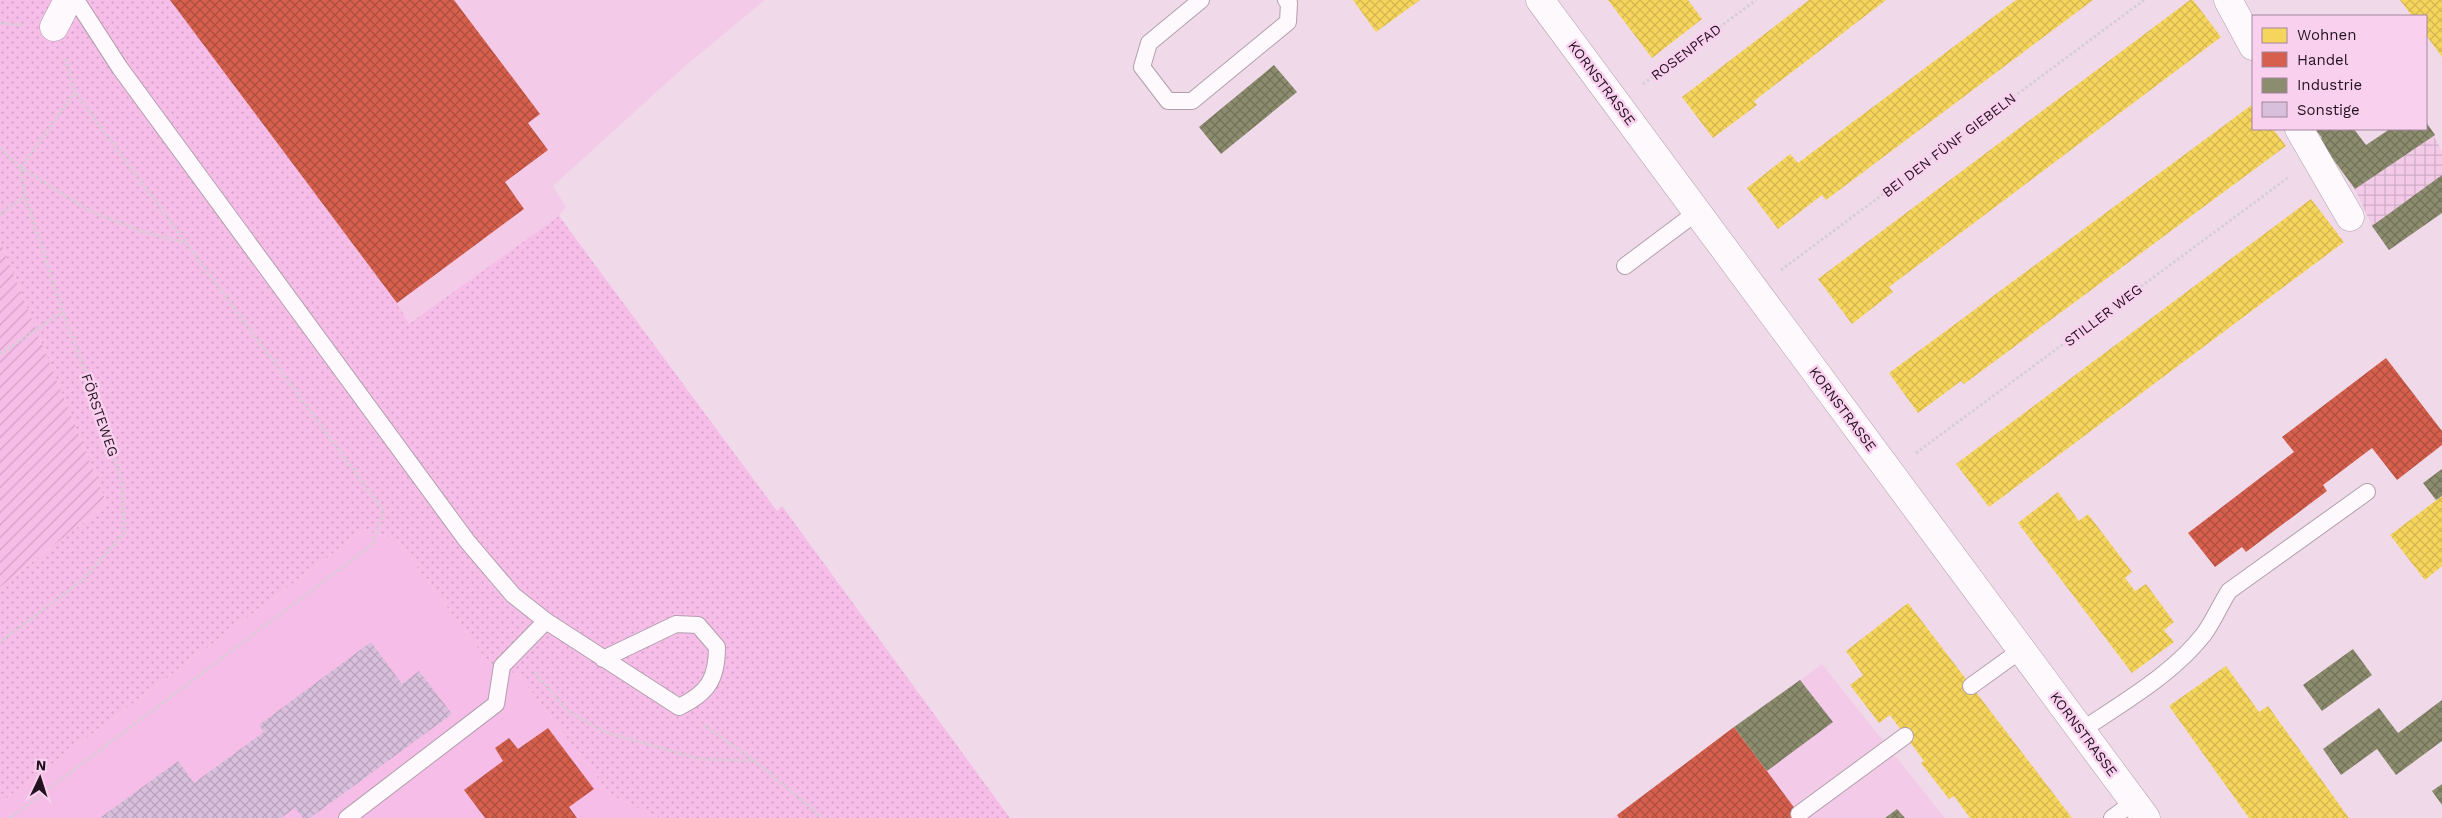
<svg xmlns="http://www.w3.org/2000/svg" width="2442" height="818" viewBox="0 0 2442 818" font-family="'Work Sans',sans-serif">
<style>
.built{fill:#f3cbe9}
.industrial{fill:url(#industrial-grid)}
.grass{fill:#f6bde8}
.park{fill:url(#park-dots)}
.garden{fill:url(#garden-furrows)}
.homes{fill:url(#homes-cross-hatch)}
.shops{fill:url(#shops-cross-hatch)}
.industry{fill:url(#industry-cross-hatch)}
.building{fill:url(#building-cross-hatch)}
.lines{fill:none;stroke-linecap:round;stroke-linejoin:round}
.lane-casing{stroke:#b29fad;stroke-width:18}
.street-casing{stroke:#b29fad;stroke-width:29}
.secondary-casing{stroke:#b29fad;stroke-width:29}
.path{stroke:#d5cfd3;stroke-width:3;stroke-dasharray:2.5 2.5;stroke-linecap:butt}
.lane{stroke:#fdf9fc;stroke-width:16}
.street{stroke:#fdf9fc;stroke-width:28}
.secondary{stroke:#fdf9fc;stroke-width:28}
.labels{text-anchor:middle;stroke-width:5;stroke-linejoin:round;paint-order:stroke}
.street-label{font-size:14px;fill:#23121f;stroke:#f9d1ef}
</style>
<defs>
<pattern id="industrial-grid" width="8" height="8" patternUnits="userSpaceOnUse" patternTransform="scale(1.25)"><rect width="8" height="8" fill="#f3cbe9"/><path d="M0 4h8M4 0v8" fill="none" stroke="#d0adc7"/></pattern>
<pattern id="park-dots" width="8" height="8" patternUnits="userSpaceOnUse" patternTransform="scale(1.25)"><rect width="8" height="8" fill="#f6bde8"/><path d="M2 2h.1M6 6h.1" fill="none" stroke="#d3a1c7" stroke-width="1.8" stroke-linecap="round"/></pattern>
<pattern id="garden-furrows" width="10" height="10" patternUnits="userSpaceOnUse" patternTransform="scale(1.25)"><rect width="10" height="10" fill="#f6bde8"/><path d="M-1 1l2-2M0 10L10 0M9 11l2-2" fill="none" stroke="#d3a1c7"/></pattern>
<pattern id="homes-cross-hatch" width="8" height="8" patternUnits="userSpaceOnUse" patternTransform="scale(1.25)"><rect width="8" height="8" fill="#f6d55c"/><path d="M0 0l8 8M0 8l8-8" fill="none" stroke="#d3b650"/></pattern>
<pattern id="shops-cross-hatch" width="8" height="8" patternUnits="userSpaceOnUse" patternTransform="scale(1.25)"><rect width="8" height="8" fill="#d6604d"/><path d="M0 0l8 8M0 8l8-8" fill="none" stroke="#ad4e3f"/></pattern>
<pattern id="industry-cross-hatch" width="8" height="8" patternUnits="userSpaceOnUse" patternTransform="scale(1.25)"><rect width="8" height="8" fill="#8c8c6e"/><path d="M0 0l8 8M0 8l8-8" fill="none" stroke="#72715a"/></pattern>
<pattern id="building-cross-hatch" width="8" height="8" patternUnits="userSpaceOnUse" patternTransform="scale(1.25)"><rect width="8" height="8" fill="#d8bfdb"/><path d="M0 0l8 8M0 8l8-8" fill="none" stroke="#b9a3bc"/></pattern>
</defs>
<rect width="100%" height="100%" fill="#f0daea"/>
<!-- built -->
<path class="built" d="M170 0H765L683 68 553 186 566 207 559 216 409 325 397 303Z
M1822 664 1945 818H1613Z"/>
<!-- industrial -->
<path class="industrial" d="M2426 122 2442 151V213L2389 250 2372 226 2355 189 2338 165 2390 129H2426Z"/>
<!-- grass -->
<path class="grass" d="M364 530 397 540 492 667 518 674 610 794 659 818H0V803Z"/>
<!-- park -->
<path class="park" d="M0 0H170L397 303 409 324 559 216 777 511 782 506 1010 818H659L610 794 518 674 492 667 397 540 364 530 0 803V587L107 504 0 241Z"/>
<!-- garden -->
<path class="garden" d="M0 241 107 504 0 587Z"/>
<!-- homes -->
<path class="homes" d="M1353 0H1420L1376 32Z
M1608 0H1688L1702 19 1652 58Z
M1809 0H1886L1754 101 1757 105 1713 138 1682 97Z
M2016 0H2093L1826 200 1822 195 1778 229 1747 188 1790 154 1798 163Z
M2190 0H2193L2221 37 1889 287 1893 292 1852 324 1818 279Z
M2400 0H2442V57L2426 35V16H2412Z
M2253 104V129H2273L2286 146 1964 384 1961 381 1918 413 1889 373Z
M2311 199 2344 242 1989 507 1956 464Z
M2058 492 2079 521 2088 514 2132 572 2125 578 2135 591 2146 584 2174 622 2164 630 2174 642 2132 673 2018 523Z
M2442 496V566L2425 580 2390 535Z
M1908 603 2072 818H1970L1954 796 1949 799 1921 763 1924 761 1890 715 1879 723 1850 685 1863 675 1846 651Z
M2226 666 2259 712 2268 706 2349 818H2249L2169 706Z"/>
<!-- shops -->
<path class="shops" d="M170 0H454L540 114 528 123 548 150 505 182 524 209 397 303Z
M2386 358 2442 431V445L2397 480 2372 448 2323 485 2327 491 2246 552 2242 547 2215 567 2188 533 2294 452 2282 437Z
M1734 727 1802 818H1619L1617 815Z
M548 728 594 789 569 807 577 818H485L464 790 503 761 495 748 509 738 518 749Z"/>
<!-- industry -->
<path class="industry" d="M1274 65 1297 92 1221 154 1199 127Z
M2426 122 2435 135 2355 189 2319 140 2322 138 2315 129H2354L2366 145 2390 129H2426Z
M2442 175V213L2389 250 2372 226Z
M2442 469V496L2436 500 2423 483Z
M2353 649 2372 675 2322 711 2303 685Z
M1800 680 1833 722 1767 771 1734 727Z
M2442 700V741L2396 775 2377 749 2341 775 2323 749 2379 708 2398 733Z
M2442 784V805L2432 791Z
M1897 809 1905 818H1885Z"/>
<!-- building -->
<path class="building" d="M371 642 402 684 419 671 452 714 310 818H303L295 808 281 818H100L178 761 194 783 264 732 259 725Z"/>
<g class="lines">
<!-- lane casing -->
<g class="lane-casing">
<path id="lane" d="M76 0 120 68 467 541 513 595 546 621 679 707C708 693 717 679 717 647L698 625 676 624 603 659
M1201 0 1149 43 1142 67 1168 101H1192L1288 22 1289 3 1286 0
M1625 266 1697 212
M1971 686 2021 650
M2081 731C2123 702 2172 675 2204 634 2213 622 2220 605 2229 591L2367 492
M1799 814 1905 736
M347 818 496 704 502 666 546 621
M2112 818 2134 802"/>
</g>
<!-- street casing -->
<g class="street-casing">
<path id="street" d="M2228 0 2253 46
M54 27 68 0
M2299 129 2350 217"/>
</g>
<!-- secondary casing -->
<g class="secondary-casing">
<path id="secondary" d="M1540 0 2146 818"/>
</g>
<!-- path -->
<path class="path" d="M0 23 22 25
M65 59 75 92 21 168 92 212 141 231 186 243
M1643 84 1756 0
M0 148 21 168 25 196 63 312 108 433 122 482 124 533 84 579 0 642
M0 215 25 196
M1781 270 2144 0
M0 354 63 312
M1916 453 2289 177
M535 673 569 712 605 732 700 759 755 761
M704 725 755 761 823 818
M10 818 372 545 384 511 75 92"/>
<!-- lane -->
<use href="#lane" class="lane"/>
<!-- street -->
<use href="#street" class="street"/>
<!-- secondary -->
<use href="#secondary" class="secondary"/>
</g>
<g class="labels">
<!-- street labels -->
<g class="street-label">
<text transform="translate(1686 52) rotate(-37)" y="5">ROSENPFAD</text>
<text transform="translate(1602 83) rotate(53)" y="5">KORNSTRASSE</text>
<text transform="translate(1949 145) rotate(-37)" y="5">BEI DEN FÜNF GIEBELN</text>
<text transform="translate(2103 315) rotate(-37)" y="5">STILLER WEG</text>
<text transform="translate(1843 409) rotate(53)" y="5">KORNSTRASSE</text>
<text transform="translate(100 415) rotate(71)" y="5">FÖRSTEWEG</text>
<text transform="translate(2084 734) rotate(53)" y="5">KORNSTRASSE</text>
</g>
</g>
<!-- legend -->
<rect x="2252" y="15" width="175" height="115" fill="#f9d1ef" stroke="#a3859c"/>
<rect x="2262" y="28" width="25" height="15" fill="#f6d55c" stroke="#a3859c"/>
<text x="2297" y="40" font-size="15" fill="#23121f">Wohnen</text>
<rect x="2262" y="52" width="25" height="15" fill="#d6604d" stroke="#a3859c"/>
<text x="2297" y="65" font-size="15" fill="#23121f">Handel</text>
<rect x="2262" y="78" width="25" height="15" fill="#8c8c6e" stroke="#a3859c"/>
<text x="2297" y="90" font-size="15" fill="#23121f">Industrie</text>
<rect x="2262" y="102" width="25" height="15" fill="#d8bfdb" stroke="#a3859c"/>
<text x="2297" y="115" font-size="15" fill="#23121f">Sonstige</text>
<!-- north arrow -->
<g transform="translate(40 778) rotate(4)" stroke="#f9d1ef" stroke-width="4" paint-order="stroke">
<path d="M0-4L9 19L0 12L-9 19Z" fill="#23121f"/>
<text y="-8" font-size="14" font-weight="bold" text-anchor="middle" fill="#23121f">N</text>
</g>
</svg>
